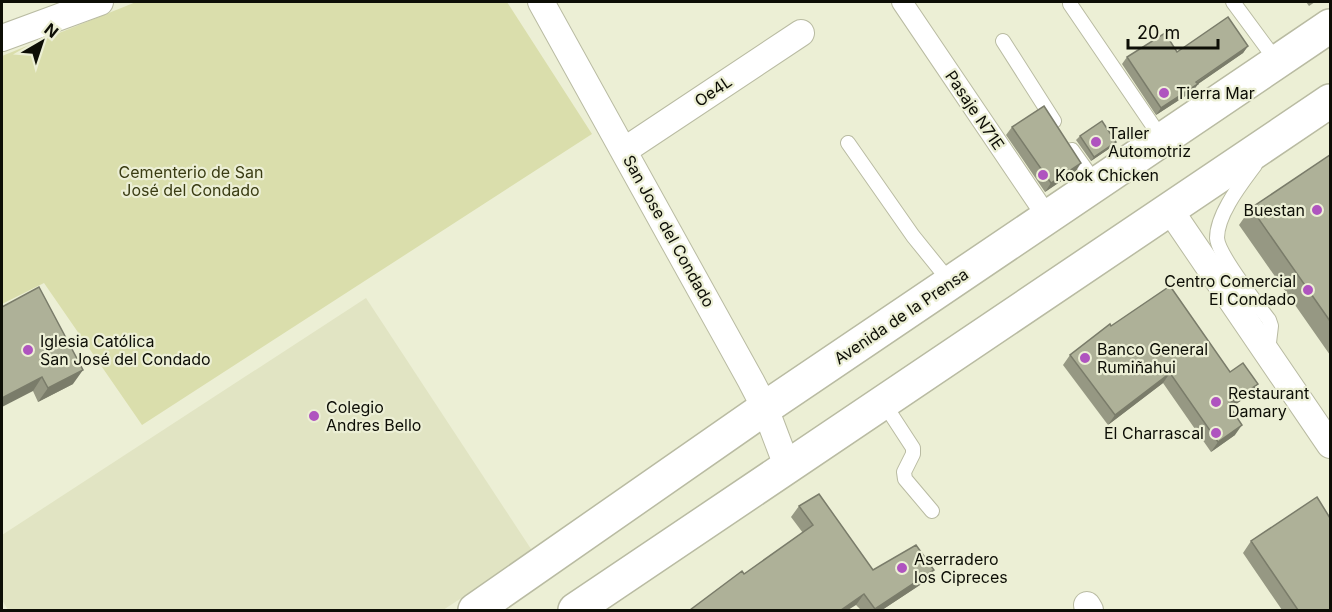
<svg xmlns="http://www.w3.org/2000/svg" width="1332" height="612" viewBox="0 0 1332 612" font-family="Inter,sans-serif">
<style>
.built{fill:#e1e4c3}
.green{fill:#dadeac}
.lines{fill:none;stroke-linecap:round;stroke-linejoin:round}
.service-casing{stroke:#b9bba2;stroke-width:16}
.pedestrian-casing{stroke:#b9bba2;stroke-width:22}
.minor-casing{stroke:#b9bba2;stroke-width:28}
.primary-casing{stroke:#b9bba2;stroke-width:36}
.service{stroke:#fff;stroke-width:14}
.pedestrian{stroke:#fff;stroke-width:20}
.minor{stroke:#fff;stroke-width:26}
.primary{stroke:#fff;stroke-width:33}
.wall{fill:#969883}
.shaded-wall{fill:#7a7c6a}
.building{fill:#aeb198;stroke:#7a7c6a;stroke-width:1.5}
.poi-dot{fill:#af54bf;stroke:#ecefd5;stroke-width:2}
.labels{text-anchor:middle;stroke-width:4.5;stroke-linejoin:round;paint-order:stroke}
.street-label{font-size:16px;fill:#0d0e06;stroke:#ecefd5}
.poi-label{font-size:16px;fill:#0d0e06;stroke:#ecefd5;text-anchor:start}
.park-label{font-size:16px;fill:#3a3c13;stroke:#ecefd5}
</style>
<rect width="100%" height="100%" fill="#ecefd5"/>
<!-- built -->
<path class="built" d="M366 298 533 552 443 610H8L2 600V535Z"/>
<!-- green -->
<path class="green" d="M136 2H507L592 134 142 425 44 283 2 304V56Z"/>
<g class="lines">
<!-- service casing -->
<g class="service-casing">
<path id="service" d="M1233 2 1278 63
M1070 4 1162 139
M1003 41 1054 121
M848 143 913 236 951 283
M1072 150 1097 185
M1255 165C1241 184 1217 214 1217 238 1218 255 1258 305 1269 320L1271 326 1268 351
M883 402 913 448V454L904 472 905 479 932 511"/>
</g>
<!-- pedestrian casing -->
<g class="pedestrian-casing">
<path id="pedestrian" d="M902 2 1048 218"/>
</g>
<!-- minor casing -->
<g class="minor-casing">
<path id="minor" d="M541 2 751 381 765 408 787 466
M2 38 100 2
M625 150 801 33
M1170 210 1330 445
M1087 605 1090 610"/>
</g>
<!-- primary casing -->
<g class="primary-casing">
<path id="primary" d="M475 610 765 408 1330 26
M575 610 1330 101"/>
</g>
<!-- service -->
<use href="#service" class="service"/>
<!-- pedestrian -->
<use href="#pedestrian" class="pedestrian"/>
<!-- minor -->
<use href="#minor" class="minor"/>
<!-- primary -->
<use href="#primary" class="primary"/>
</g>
<!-- wall -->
<path class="wall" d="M1306 2H1315L1309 6Z
M1248 46 1243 53 1198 84 1193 91 1156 115 1122 64 1127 57 1177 52Z
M1012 127 1076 171 1045 192 1006 135Z
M1080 136 1116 142 1113 146 1091 161 1076 140Z
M1330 155V355L1239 225 1251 208Z
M2 307 73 384 38 402 33 391Z
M1111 326 1230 372 1251 394 1230 408 1235 435 1211 452 1163 383 1108 425 1063 365 1070 355Z
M799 506 873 570 926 581 882 610H861L856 605 690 610 744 574 803 533 791 517Z
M1251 541 1330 610H1282L1243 553Z"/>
<!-- shaded-wall -->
<path class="shaded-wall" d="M1248 46 1243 53 1198 84 1193 91 1156 115 1161 108Z
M1116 142 1113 146 1091 161 1094 157Z
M1081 163 1076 171 1045 192 1051 183Z
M83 370 73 384 38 402 48 388Z
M1170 373 1163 383 1108 425 1115 415Z
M42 377 33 391 2 407V398Z
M1258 384 1251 394 1221 414 1228 404Z
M1242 425 1235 435 1211 452 1218 442Z
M934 570 926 581 882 610H874Z
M864 594 856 605 848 610H841Z"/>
<!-- building -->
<path class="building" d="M1228 17 1248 46 1196 82 1198 84 1161 108 1127 57 1165 33 1177 52Z
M1044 106 1081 163 1051 183 1012 127Z
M1102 121 1116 142 1094 157 1080 136Z
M1330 155V321L1251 208Z
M1170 286 1230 372 1243 363 1258 384 1228 404 1242 425 1218 442 1170 373 1115 415 1070 355 1110 324 1111 326Z
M39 287 83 370 48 388 42 377 2 398V307Z
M819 494 873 570 916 545 934 570 875 609 864 594 841 610H690L742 571 744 574 813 525 799 506Z
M1317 497 1330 518V610H1298L1251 541Z"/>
<!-- markers -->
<g class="poi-dot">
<circle cx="1164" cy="93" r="6"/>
<circle cx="1096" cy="142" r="6"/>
<circle cx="1043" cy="175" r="6"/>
<circle cx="1317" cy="210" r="6"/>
<circle cx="1308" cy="290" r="6"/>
<circle cx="28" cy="350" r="6"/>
<circle cx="1085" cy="358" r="6"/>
<circle cx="1216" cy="402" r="6"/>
<circle cx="314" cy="416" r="6"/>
<circle cx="1216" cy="433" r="6"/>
<circle cx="902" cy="568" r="6"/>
</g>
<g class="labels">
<!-- street labels -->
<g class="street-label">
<text transform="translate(713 91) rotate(-34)" y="6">Oe4L</text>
<text transform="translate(975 110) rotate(56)" y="6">Pasaje N71E</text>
<text transform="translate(669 231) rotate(61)" y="6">San Jose del Condado</text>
<text transform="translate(901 316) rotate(-34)" y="6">Avenida de la Prensa</text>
</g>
<!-- poi labels -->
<g class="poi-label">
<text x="1176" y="99">Tierra Mar</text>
<text x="1108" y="139">Taller<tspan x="1108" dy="18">Automotriz</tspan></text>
<text x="1055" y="181">Kook Chicken</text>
<text x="1305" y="216" text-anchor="end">Buestan</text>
<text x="1296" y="287" text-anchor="end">Centro Comercial<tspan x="1296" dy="18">El Condado</tspan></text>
<text x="40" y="347">Iglesia Católica<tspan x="40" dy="18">San José del Condado</tspan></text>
<text x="1097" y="355">Banco General<tspan x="1097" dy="18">Rumiñahui</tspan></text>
<text x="1228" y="399">Restaurant<tspan x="1228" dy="18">Damary</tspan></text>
<text x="326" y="413">Colegio<tspan x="326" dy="18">Andres Bello</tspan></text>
<text x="1204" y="439" text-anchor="end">El Charrascal</text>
<text x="914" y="565">Aserradero<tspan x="914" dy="18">los Cipreces</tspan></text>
</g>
<!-- park labels -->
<g class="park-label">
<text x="191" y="178">Cementerio de San<tspan x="191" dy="18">José del Condado</tspan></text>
</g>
</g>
<!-- border -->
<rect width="1332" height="612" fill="none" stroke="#0d0e06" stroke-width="6"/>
<!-- north arrow -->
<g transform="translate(42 42) rotate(39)" stroke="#ecefd5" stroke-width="4.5" paint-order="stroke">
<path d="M0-4.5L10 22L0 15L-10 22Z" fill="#0d0e06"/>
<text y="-9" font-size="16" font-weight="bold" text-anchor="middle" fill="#0d0e06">N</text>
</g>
<!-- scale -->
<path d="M1128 39v9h90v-9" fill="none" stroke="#0d0e06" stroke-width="3"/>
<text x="1137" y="39" font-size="18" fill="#0d0e06" stroke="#ecefd5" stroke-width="4.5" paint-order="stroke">20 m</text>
</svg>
